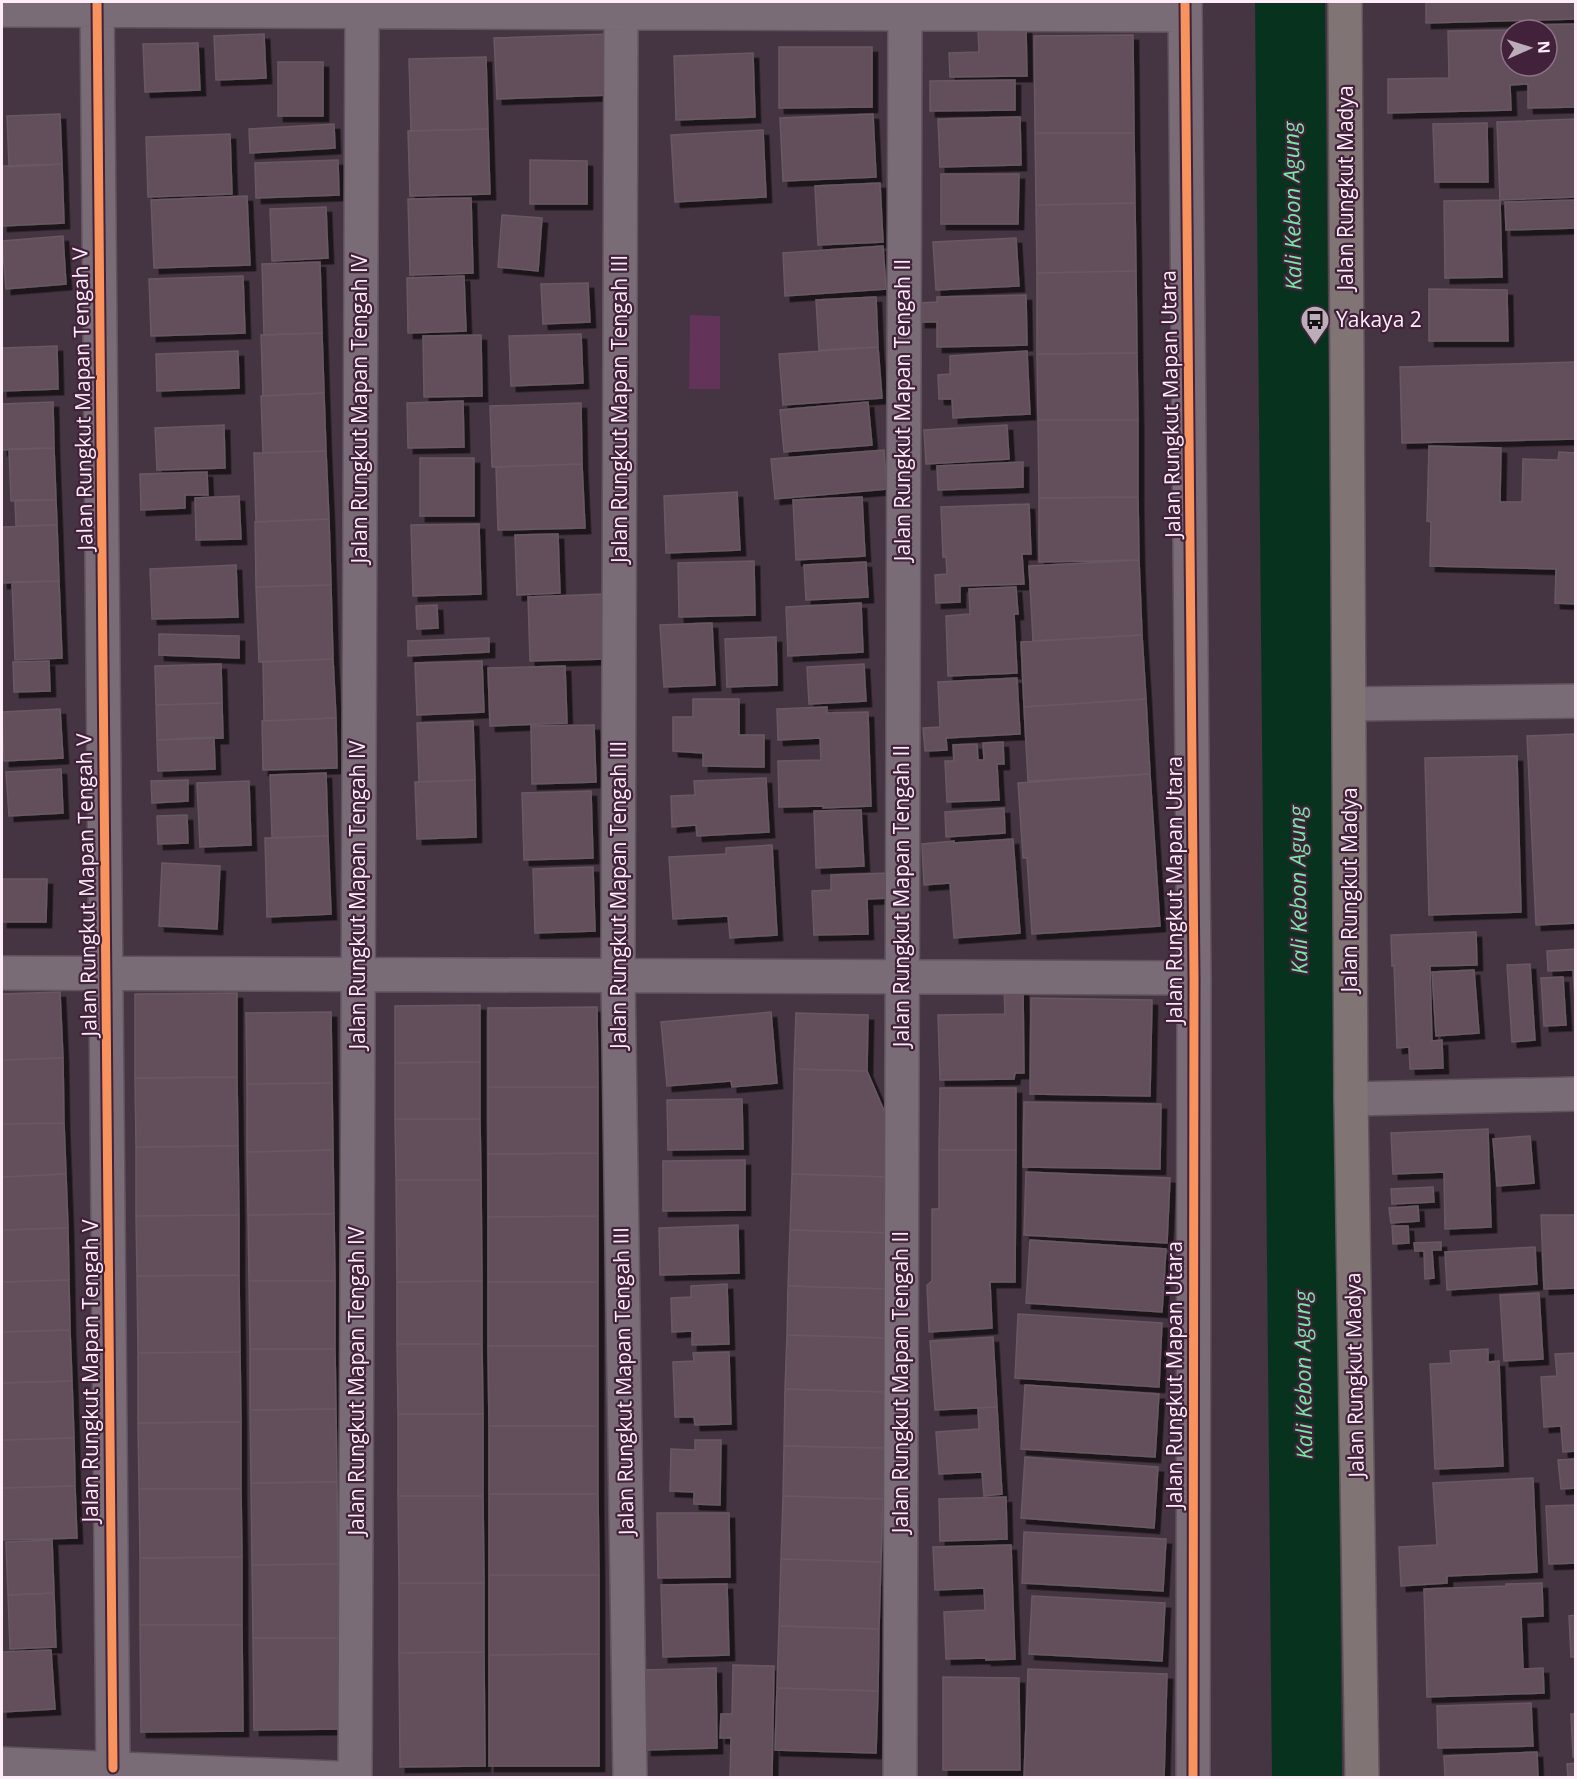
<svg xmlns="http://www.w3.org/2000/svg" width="1577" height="1779" viewBox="0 0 1577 1779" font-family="'Open Sans',sans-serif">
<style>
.green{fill:#643359}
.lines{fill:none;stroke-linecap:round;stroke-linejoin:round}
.river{stroke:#07331e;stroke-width:70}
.building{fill:#644f5b;stroke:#685962;stroke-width:1.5;filter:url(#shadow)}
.minor-casing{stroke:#61535e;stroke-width:36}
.primary-casing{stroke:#61535e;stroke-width:36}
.minor{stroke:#7a6c77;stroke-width:33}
.primary{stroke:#807474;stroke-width:33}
.cycleway-casing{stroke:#42223b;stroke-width:13}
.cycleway{stroke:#f8935d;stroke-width:9}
.labels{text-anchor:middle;stroke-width:4.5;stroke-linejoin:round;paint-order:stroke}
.street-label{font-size:21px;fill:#feedf9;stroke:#42223b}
.poi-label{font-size:21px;fill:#feedf9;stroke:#42223b;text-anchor:start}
.water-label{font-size:22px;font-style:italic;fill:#75e8a4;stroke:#42223b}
</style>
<defs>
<filter id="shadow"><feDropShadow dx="5.5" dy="5.5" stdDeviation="0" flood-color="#0009"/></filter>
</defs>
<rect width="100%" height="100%" fill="#453441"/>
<!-- green -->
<path class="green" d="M690 315 720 316V389H689Z"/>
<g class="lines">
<!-- river -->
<path class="river" d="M1290 2 1307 1778"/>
</g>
<!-- building -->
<path class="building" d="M1426 2H1576V19L1426 23Z
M1576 24V107L1528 108V84L1510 85 1511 110 1388 113V79L1449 78 1448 31 1511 30V66H1547V30H1520H1524V25Z
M1026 28 1027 76 950 77 949 53 979 52 978 30Z
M264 34 266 78 216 80 214 36Z
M609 34 611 95 497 99 494 38Z
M1133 35 1134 133H1035L1034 36Z
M198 43 200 90 145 92 143 44Z
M779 47H872V107L779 108Z
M753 53 755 117 676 120 674 56Z
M486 57 488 129 411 131 409 59Z
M278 62H323V116H278Z
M1015 80V110L930 111V81Z
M60 114 62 164 9 167 7 116Z
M873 114 876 177 783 181 780 118Z
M1020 117 1021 165 940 167 938 119Z
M1576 119V197L1500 200 1497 122Z
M1487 123 1488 182H1435L1433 124Z
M334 124 335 148 250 153 249 129Z
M488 129 490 194 410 196 408 131Z
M763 130 766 197 675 202 671 135Z
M1035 133H1134L1135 203 1036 205Z
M230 134 232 194 148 197 146 137Z
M338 160 339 195 256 198 255 163Z
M530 160 587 161V204H530Z
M62 164 64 223 2 226V166Z
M941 174H1019L1018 224H941Z
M880 183 883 242 818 245 815 186Z
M247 196 250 265 154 268 151 200Z
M471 198 473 273 410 275 408 199Z
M1500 200 1502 277 1445 278 1444 201Z
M1576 200V228L1506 230 1505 202Z
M1135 203 1136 271 1037 273 1036 205Z
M326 207 328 258 272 261 270 209Z
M502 215 542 218 538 271 498 267Z
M63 236 66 284 6 289 2 241Z
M1016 238 1019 286 936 290 933 242Z
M883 246 886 289 785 296 783 253Z
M320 262 322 333 264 335 262 264Z
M1136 271 1137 353 1037 354V273Z
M243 276 245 333 151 336 149 279Z
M464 276 466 331 408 333 407 278Z
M588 283 590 322 543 324 541 284Z
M1429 289 1507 290 1508 341H1429Z
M1026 295 1027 345 937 347V322H920V303L937 302V297Z
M876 297 878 347 819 350 816 300Z
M322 333 324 393 263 396 261 335Z
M581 334 583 383 511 386 509 336Z
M481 335 482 396 424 397 423 336Z
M57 346 58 389 2 391V348Z
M878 347 882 398 783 405 779 354Z
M238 351 239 388 157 391 156 354Z
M1027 351 1030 414 953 418 952 399H939L938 375 950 374V356Z
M1137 353 1138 420H1038L1037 354Z
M1576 362V439L1402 443 1400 367Z
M324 393 326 451 263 453 261 396Z
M463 401 464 447 408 448 407 403Z
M53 402 54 448 2 450V404Z
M868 402 872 445 784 452 780 410Z
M581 403 582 464 492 467 490 406Z
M1038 420H1138V497L1039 498Z
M224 425 225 468 157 470 155 428Z
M1007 425 1009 459 926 464 924 430Z
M1429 446 1501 448 1500 502H1522L1523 459 1558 460 1559 452 1576 453V604L1555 603 1556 569 1430 566 1431 522 1427 521Z
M54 448 56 500 11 501 9 449Z
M884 450 887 489 775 499 771 459Z
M326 451 329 519 256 522 254 453Z
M420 458H474V516H420Z
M1023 462V487L938 490 937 466Z
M582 464 585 528 498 530 496 467Z
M207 472 208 495H185V508L141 510 140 474Z
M737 492 740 550 666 553 664 496Z
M239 496 241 539 196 540 195 498Z
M862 497 865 556 796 560 793 500Z
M1138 497 1139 560 1039 562V498Z
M15 500H56L57 525 16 526Z
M1029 504 1031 554H1022L1024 584 960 586V602L936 603 935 575 947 574 946 557H943L941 507Z
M329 519 331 585 256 587 255 522Z
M479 524 481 594 413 596 411 525Z
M57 525 59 581 2 583V527Z
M558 534 560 593 517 595 515 535Z
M1139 560 1142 635 1033 641 1029 566Z
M754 561 755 615 679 617 678 563Z
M866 562 868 597 806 600 804 565Z
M236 565 238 617 152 619 150 569Z
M59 581 62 658 15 660 12 582Z
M331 585 333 659 259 662 256 587Z
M1016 587 1018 614H1014L1017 673 948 676 946 616 970 614 969 589Z
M603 594 606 659 530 661 528 597Z
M861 603 863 652 788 656 786 607Z
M437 605 438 628 417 629 416 606Z
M712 623 715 685 664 687 660 625Z
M159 634 239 636V658L159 655Z
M1142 635 1146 699 1024 707 1021 642Z
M776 637 777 685 727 687 725 639Z
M489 638V652L408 656V641Z
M333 659 336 718 264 721 263 662Z
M49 661 50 691 14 692 13 662Z
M482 661 484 712 417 715 415 663Z
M221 664 222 703 156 705 155 666Z
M864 664 866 701 809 704 807 667Z
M565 666 567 723 490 726 488 668Z
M1017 678 1020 734 946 738 947 750 925 751 923 728 940 727 938 682Z
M693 699H739V735H764V767L703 766V753L673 751V717H693Z
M1146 699 1150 774 1028 781 1024 707Z
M222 703 223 738 157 740 156 705Z
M827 707V713L868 712 871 806 823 808V806L779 807 778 761 821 760 820 738 778 740 777 709Z
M60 709 63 758 4 761 2 712Z
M336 718 337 768 263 770 262 721Z
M473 721 475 780 419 782 417 723Z
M594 725 596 782 532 784 531 726Z
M1576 734V923L1536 925 1527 736Z
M214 737 215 769 158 771 157 740Z
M1003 742 1004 764H997L999 800 947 802 945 761H954L953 745 977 744 978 760H984L983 743Z
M1517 756 1521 912 1429 915 1425 758Z
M61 769 63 813 9 816 6 772Z
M326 773 328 836 272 838 270 775Z
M1150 774 1160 926 1032 934 1027 858H1023L1018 783Z
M766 778 769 832 697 836 696 825 672 827 671 796 695 795 694 781Z
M188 780V801L152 803 151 781Z
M475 780 476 837 417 839 415 782Z
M249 781 251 845 200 847 197 783Z
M591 791 593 858 524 860 522 793Z
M1004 808 1005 833 946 837 945 812Z
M861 810 864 866 816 868 814 811Z
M187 815 188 843 158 844 157 816Z
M328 836 331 914 267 917 265 838Z
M1013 839 1020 933 954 938 950 883 924 885 922 844 954 841V843Z
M772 845 777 935 730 938 728 916 673 919 669 857 726 854V848Z
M162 863 220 866 217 929 159 926Z
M593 867 595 931 535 933 533 869Z
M889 873 890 898 867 899 868 934 814 935 812 891 831 890V875Z
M2 879H47L46 922H2Z
M1476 932 1477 965 1430 966 1432 1041 1442 1040 1443 1068 1410 1069 1409 1047 1397 1048 1394 965 1392 966 1391 935Z
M1576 949V1015L1573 970 1548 971 1547 951Z
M1530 964 1535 1040 1512 1042 1507 965Z
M1474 970 1479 1033 1436 1036 1432 972Z
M1563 977 1566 1025 1544 1026 1541 978Z
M1004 988H1023L1024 1073H1015L1014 1079 940 1080 938 1015 1005 1014Z
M60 992 63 1058 2 1060V994Z
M237 993V1077L135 1078V994Z
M1031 998 1152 1000 1150 1096 1030 1094Z
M480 1005V1062L395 1063V1006Z
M597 1007 598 1087H488V1008Z
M331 1012 332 1083 247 1084 246 1013Z
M771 1012 777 1083 732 1087 731 1081 667 1086 661 1022Z
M796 1013 868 1015 867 1071 794 1069Z
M63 1058 64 1123 2 1124V1060Z
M480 1062V1119H395V1063Z
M794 1069 867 1071 894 1134 892 1177 792 1174Z
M237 1077 238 1146 136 1147 135 1078Z
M332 1083 333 1150 247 1152V1084Z
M488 1087H598V1153L488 1154Z
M940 1088H1016V1150H939Z
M742 1099 743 1149 668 1150 667 1100Z
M1024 1102 1161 1104 1160 1169 1023 1167Z
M395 1119H480L481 1180H396Z
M64 1123 66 1174 2 1177V1124Z
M1488 1129 1491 1227 1445 1229 1444 1172 1393 1174 1391 1133Z
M1530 1136 1534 1183 1497 1186 1493 1139Z
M238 1146 239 1215 136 1216V1147Z
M333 1150 334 1214 248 1215 247 1152Z
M939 1150H1016L1015 1282H990L992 1328 929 1332 927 1285 932 1281V1209H939Z
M598 1153V1216L488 1217V1154Z
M745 1160V1210L663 1211V1161Z
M1026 1172 1170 1178 1167 1243 1024 1235Z
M66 1174 68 1228 2 1230V1177Z
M792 1174 892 1177 891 1233 790 1230Z
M396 1180H481L482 1281 397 1282Z
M1433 1187 1434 1202 1392 1204 1391 1189Z
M1418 1206 1419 1221 1391 1223 1389 1208Z
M334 1214 335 1281H249L248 1215Z
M239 1215V1275L137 1276 136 1216Z
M1541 1215H1576V1288L1544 1289Z
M598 1216V1282H488V1217Z
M738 1225 739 1273 660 1275 659 1228Z
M1392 1226H1408L1409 1243 1393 1244Z
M68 1228 69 1280 2 1282V1230Z
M790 1230 891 1233 889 1289 788 1286Z
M1030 1240 1166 1249 1162 1312 1026 1303Z
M1441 1242V1250H1432L1434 1278 1425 1279 1424 1251H1415L1414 1243Z
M1535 1247 1537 1284 1447 1290 1445 1252Z
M239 1275 240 1352 138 1353 137 1276Z
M69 1280 70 1330 2 1332V1282Z
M249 1281H335V1349H250Z
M482 1281V1344H397V1282Z
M488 1282H598V1346H488Z
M727 1284 729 1344 692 1345V1331L672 1332 671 1298 691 1297V1286Z
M788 1286 889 1289 888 1338 787 1335Z
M1539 1293 1543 1359 1504 1361 1500 1295Z
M1018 1314 1162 1323 1159 1387 1015 1378Z
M70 1330 72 1381 2 1383V1332Z
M787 1335 888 1338 886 1392 785 1389Z
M993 1337 997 1407 935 1410 930 1341Z
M397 1344H482L483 1414H398Z
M488 1346H598V1426H489Z
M250 1349H335L336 1409 250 1410Z
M1488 1349V1362L1499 1361 1503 1466 1435 1469 1430 1364 1451 1363 1450 1351Z
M240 1352 241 1422 138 1423V1353Z
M729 1352 731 1424 695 1425 694 1417H675L673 1362 694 1361 693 1353Z
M1576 1353V1451L1563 1452 1561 1426 1544 1427 1541 1377 1557 1376 1555 1354Z
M72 1381 74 1438 2 1440V1383Z
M1025 1385 1159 1394 1155 1457 1021 1449Z
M785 1389 886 1392 884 1448 784 1446Z
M997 1407 1002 1494 984 1496 982 1472 939 1474 936 1432 979 1429 978 1408Z
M336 1409 337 1482 251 1483 250 1410Z
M398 1414H483V1496H398Z
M241 1422V1489H139L138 1423Z
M489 1426H598V1494H489Z
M74 1438 75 1486 2 1488V1440Z
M695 1440H721L720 1505 694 1504V1492L670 1491 671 1449 695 1450Z
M784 1446 884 1448 883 1499 783 1496Z
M1025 1457 1158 1467 1154 1528 1021 1518Z
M1576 1459V1488L1561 1489 1558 1460Z
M1533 1478 1537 1572 1447 1576V1583L1401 1586 1399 1547 1437 1545 1433 1483Z
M337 1482 338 1564 252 1565 251 1483Z
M75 1486 77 1538 2 1540V1488Z
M139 1489H241L242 1557 140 1558Z
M489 1494H598L599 1575H489Z
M398 1496H483L484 1583H399Z
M783 1496 883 1499 881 1562 781 1559Z
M1006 1497 1007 1539 940 1541 939 1499Z
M1576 1505V1563L1549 1564 1546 1506Z
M657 1513H729L730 1577 658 1578Z
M1024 1532 1166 1539 1163 1591 1022 1583Z
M52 1540 54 1593 8 1595 6 1542Z
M1011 1545 1015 1659 986 1660V1658L946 1659 944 1612 985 1610 984 1588 935 1590 933 1547Z
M242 1557V1625H140V1558Z
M781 1559 881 1562 879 1629 779 1626Z
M338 1564 339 1638H253L252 1565Z
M489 1575H599V1654L489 1655Z
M399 1583H484V1652L399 1653Z
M1542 1583 1543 1616 1521 1617 1523 1669 1543 1668 1544 1693 1427 1697 1424 1589 1506 1586V1584Z
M727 1584 729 1655 663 1657 661 1585Z
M54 1593 56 1647 10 1649 8 1595Z
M1032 1596 1165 1603 1162 1661 1029 1654Z
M1576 1615V1657H1571L1569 1616Z
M140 1625H242L243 1731 141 1732Z
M779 1626 879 1629 878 1691 777 1688Z
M253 1638H339L340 1729 254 1730Z
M51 1650 55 1709 2 1712V1652Z
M484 1652 485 1766 400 1767 399 1653Z
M599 1654V1766H489V1655Z
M733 1665 774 1666 772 1778 730 1777 731 1738H720L721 1714H732Z
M716 1668 717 1748 646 1750 644 1670Z
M1028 1669 1167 1674 1164 1778H1024Z
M943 1677 1019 1678 1020 1770H943Z
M777 1688 878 1691 876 1753 775 1750Z
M1531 1703 1533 1746 1438 1748 1437 1706Z
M1571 1714H1576V1757H1573Z
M1537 1752 1538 1778H1445L1444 1756Z
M1576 1763V1778H1568L1567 1764Z"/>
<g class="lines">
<!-- minor casing -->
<g class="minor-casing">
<path id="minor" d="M97 2 113 1768
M1185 2 1194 978 1193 1778
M2 10 1185 15
M621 13 618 976 630 1778
M1350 704 1576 701
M2 973 1194 978
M1351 1099 1576 1094
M2 1764 336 1778
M355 1778 362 12
M900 1778 905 14"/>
</g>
<!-- primary casing -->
<g class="primary-casing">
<path id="primary" d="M1345 2 1351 1099 1362 1778"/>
</g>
<!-- minor -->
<use href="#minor" class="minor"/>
<!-- primary -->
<use href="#primary" class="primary"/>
<!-- cycleway casing -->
<g class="cycleway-casing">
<path id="cycleway" d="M97 2 113 1768
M1185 2 1194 978 1193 1778"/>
</g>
<!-- cycleway -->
<use href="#cycleway" class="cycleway"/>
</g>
<!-- icons -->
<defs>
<g id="bus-pin" transform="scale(1.5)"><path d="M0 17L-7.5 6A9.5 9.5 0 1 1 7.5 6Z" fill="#bdacb9" stroke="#42223b"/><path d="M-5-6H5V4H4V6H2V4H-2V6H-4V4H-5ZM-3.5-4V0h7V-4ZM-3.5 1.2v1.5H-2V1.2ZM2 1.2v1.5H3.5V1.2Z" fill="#111"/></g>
</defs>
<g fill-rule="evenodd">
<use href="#bus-pin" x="1315" y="320"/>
</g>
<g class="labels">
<!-- street labels -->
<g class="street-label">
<text transform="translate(1346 188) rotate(-90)" y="7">Jalan Rungkut Madya</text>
<text transform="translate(83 399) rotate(-91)" y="7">Jalan Rungkut Mapan Tengah V</text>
<text transform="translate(1171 404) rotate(-91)" y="7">Jalan Rungkut Mapan Utara</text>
<text transform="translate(360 409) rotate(-90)" y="7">Jalan Rungkut Mapan Tengah IV</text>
<text transform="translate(620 409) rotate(-90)" y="7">Jalan Rungkut Mapan Tengah III</text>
<text transform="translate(903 410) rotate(-90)" y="7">Jalan Rungkut Mapan Tengah II</text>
<text transform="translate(87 885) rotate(-91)" y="7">Jalan Rungkut Mapan Tengah V</text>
<text transform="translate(1175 890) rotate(-90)" y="7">Jalan Rungkut Mapan Utara</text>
<text transform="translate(1350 890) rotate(-90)" y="7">Jalan Rungkut Madya</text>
<text transform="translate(358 895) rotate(-90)" y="7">Jalan Rungkut Mapan Tengah IV</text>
<text transform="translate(619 895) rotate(-90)" y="7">Jalan Rungkut Mapan Tengah III</text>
<text transform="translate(902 896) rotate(-90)" y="7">Jalan Rungkut Mapan Tengah II</text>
<text transform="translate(91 1371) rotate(-90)" y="7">Jalan Rungkut Mapan Tengah V</text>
<text transform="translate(1175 1375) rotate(-90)" y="7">Jalan Rungkut Mapan Utara</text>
<text transform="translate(1355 1375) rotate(-91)" y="7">Jalan Rungkut Madya</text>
<text transform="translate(357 1381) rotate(-90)" y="7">Jalan Rungkut Mapan Tengah IV</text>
<text transform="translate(624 1381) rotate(-91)" y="7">Jalan Rungkut Mapan Tengah III</text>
<text transform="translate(901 1382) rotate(-90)" y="7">Jalan Rungkut Mapan Tengah II</text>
</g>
<!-- poi labels -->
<g class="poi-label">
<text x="1336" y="327">Yakaya 2</text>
</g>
<!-- water labels -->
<g class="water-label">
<text transform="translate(1292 206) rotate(-91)" y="8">Kali Kebon Agung</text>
<text transform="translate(1298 890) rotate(-91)" y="8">Kali Kebon Agung</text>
<text transform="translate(1303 1375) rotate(-91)" y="8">Kali Kebon Agung</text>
</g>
</g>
<!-- border -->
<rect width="1577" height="1779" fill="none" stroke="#feedf9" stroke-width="6"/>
<!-- north arrow -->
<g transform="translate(1529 48) rotate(87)"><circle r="28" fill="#42223b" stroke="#8d7387" stroke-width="1.5"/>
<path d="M0-4.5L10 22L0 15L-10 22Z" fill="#bdacb9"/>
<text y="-9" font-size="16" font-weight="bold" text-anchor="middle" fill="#feedf9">N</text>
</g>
</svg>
